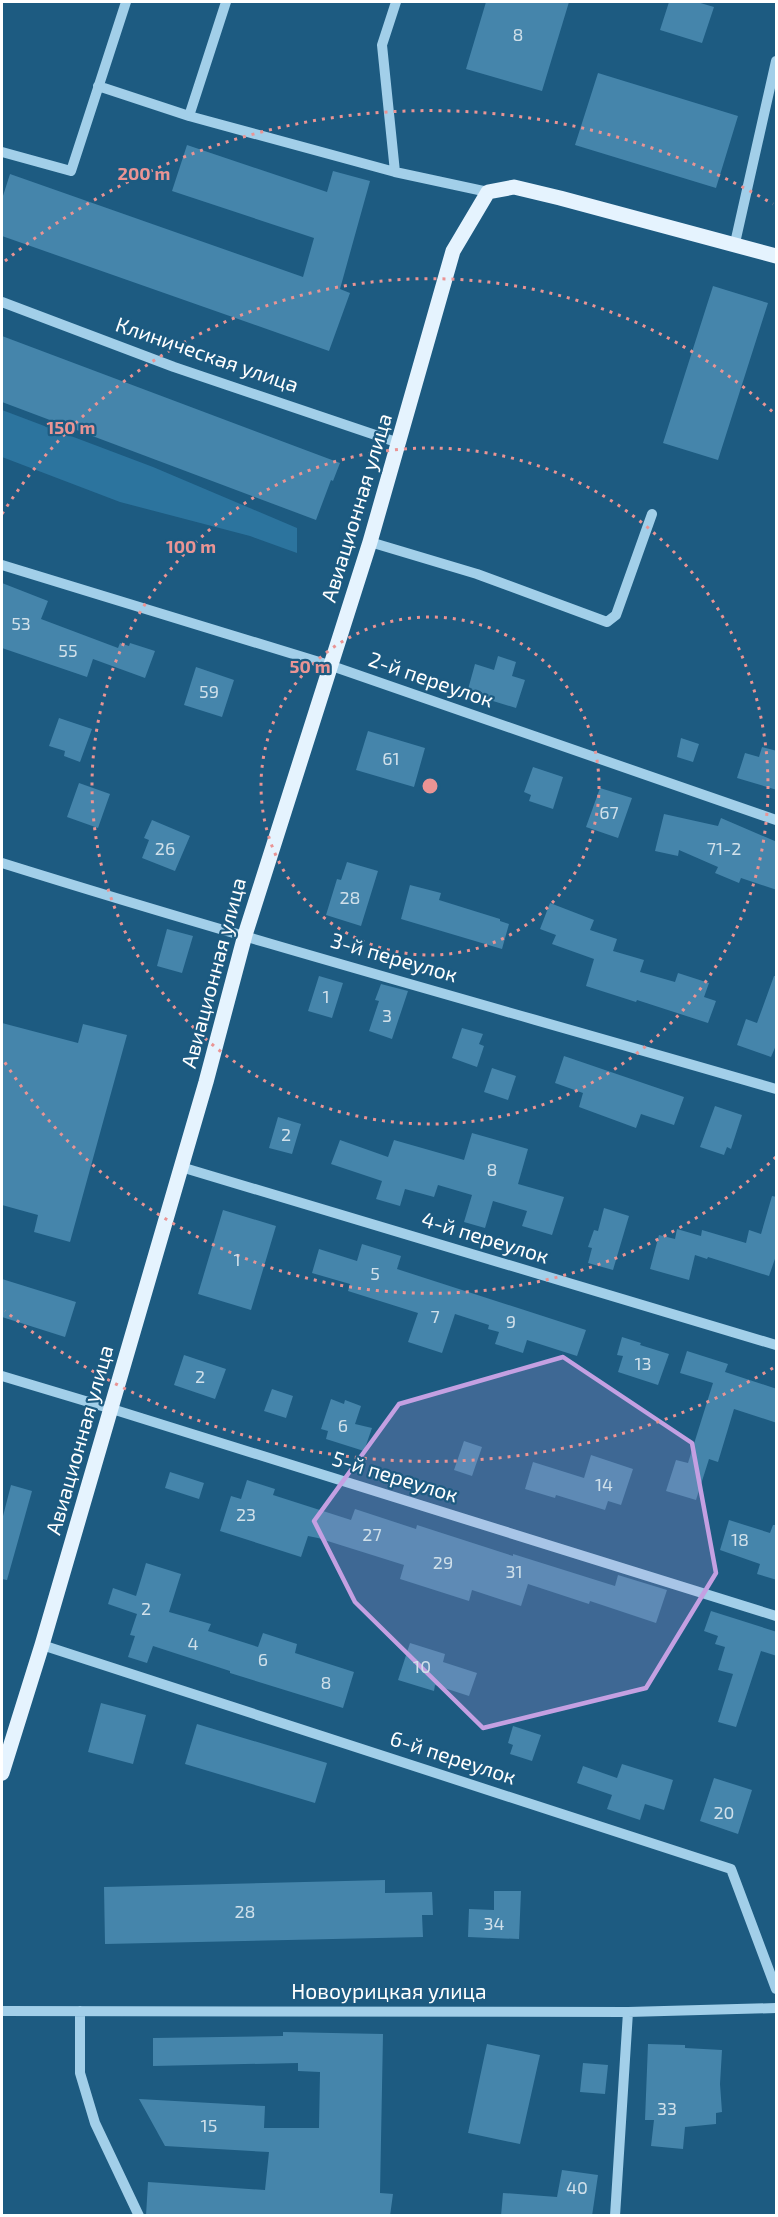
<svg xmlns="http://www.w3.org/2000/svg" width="778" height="2217" viewBox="0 0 778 2217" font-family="'Exo 2',sans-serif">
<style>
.green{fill:#2c749e}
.building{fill:#4585ab}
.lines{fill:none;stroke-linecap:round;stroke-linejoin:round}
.minor{stroke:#a2cfe9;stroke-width:10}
.major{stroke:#e5f3fe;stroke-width:15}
.marked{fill:#c4a0e2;fill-opacity:0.2;stroke:#c4a0e2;stroke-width:4.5;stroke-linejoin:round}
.ring{fill:none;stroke:#ea9494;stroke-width:3;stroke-dasharray:3 6}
.labels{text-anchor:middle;stroke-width:4.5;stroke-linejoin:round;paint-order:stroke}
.number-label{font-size:18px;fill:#d0e0ea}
.street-label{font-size:21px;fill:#fff;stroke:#1d5b81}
.centre{fill:#ea9494;stroke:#1d5b81;stroke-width:3}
.ring-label{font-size:18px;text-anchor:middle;font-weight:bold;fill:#ea9494;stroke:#1d5b81;stroke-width:4.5;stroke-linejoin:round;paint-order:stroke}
</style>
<rect width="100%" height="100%" fill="#1d5b81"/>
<!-- green -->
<path class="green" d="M2 410 153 467 297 528V553L250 536 120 502 2 457Z"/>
<!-- building -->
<path class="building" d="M486 2H569L542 91 466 69Z
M669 2H697L714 7 702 43 660 30Z
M598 73 738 116 716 188 575 145Z
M187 145 327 192 333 171 370 181 340 289 350 293 329 351 2 236V199L10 174 303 277 314 238 172 191Z
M713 286 768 303 718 460 663 443Z
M2 336 340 463 333 481 331 480 316 520 2 402Z
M2 583 48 601 41 619 118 648 120 643 129 646 130 643 155 651 145 678 93 659 87 677 2 648Z
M498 656 516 662 512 676 525 680 516 708 467 693 475 664 494 670Z
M196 667 234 680 222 717 184 705Z
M59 718 92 729 80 762 64 756 65 751 49 746Z
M368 731 425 748 414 787 356 770Z
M681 738 699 744 693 762 677 757Z
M762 747 777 751V790L737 778 745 753 759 757Z
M533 767 563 777 553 809 529 801 531 795 524 792Z
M79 783 110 794 98 828 67 817Z
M600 788 632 798 618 838 586 827Z
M664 814 718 826 721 818 777 842V890L741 878 739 883 715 873 718 867 679 850 678 856 655 851Z
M152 820 190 836 175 871 142 858 149 840 144 838Z
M347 862 378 871 361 926 326 915 337 879 341 880Z
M410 885 441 893 439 900 500 919V921L509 924 502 949 401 919Z
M550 903 594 920 590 930 617 939 613 951 644 960 640 972 675 982 678 973 709 983 704 997 716 1001 708 1023 637 1000 636 1002 586 986 594 959 552 944 556 935 540 929Z
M167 929 193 936 182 973 157 966Z
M319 976 343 983 332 1018 308 1011Z
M774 976H777V1043L771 1057 737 1045 746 1019 757 1023Z
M381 984 408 991 392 1039 369 1031 379 1001 375 1000Z
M2 1023 78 1043 83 1024 127 1035 70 1242 34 1232 38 1215 2 1205Z
M462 1028 483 1034 479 1044 484 1046 477 1067 452 1058Z
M564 1056 684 1097 674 1125 641 1114 636 1128 579 1107 583 1093 555 1083Z
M492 1068 516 1076 508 1100 484 1092Z
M715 1106 742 1115 731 1149 727 1147 724 1155 700 1147Z
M278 1117 301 1124 292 1154 269 1148Z
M472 1133 528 1149 518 1184 564 1197 552 1235 522 1226 527 1211 493 1201 485 1228 464 1222 472 1195 438 1185 434 1197 405 1189 400 1206 376 1199 382 1181 331 1164 340 1140 388 1157 394 1140 464 1160Z
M772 1196 777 1197V1253L769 1276 708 1257 707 1259 695 1255 689 1280 650 1269 659 1235 675 1239 677 1229 701 1236 702 1230 746 1243 749 1230 761 1234Z
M604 1208 629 1216 613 1270 588 1263 592 1248 588 1247 594 1230 598 1231Z
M223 1210 276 1226 251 1310 198 1294Z
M362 1244 401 1256 397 1269 586 1330 577 1356 527 1340 523 1353 495 1344 499 1332 488 1329 489 1325 455 1314 442 1353 408 1342 418 1313 348 1291 350 1284 312 1273 319 1249 357 1261Z
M2 1279 76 1302 65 1337 2 1317Z
M622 1337 641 1343 640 1345 669 1354 658 1385 618 1372 623 1356 617 1355Z
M687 1351 728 1364 725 1372 777 1389V1423L734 1409 718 1462 709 1459 696 1500 666 1491 676 1460 688 1463 713 1383 680 1373Z
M184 1355 226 1369 215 1399 174 1385Z
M272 1389 293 1396 286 1418 264 1411Z
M331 1399 344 1404 345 1400 361 1406 355 1424 372 1428 364 1451 326 1439 328 1431 321 1429Z
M464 1441 482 1447 472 1476 454 1470Z
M591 1455 633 1469 621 1505 608 1501 605 1510 556 1495 555 1498 525 1489 533 1462 584 1478Z
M170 1472 204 1483 199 1499 165 1488Z
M247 1480 275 1489 273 1495 351 1520 355 1509 416 1529 417 1525 513 1556V1554L615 1586 618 1575 667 1590 656 1623 590 1601 589 1604 528 1584 521 1606 472 1590 469 1601 400 1579 404 1565 318 1538 308 1536 301 1557 220 1531 231 1496 241 1499Z
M11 1485 32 1491 7 1580 2 1579V1520Z
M729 1520 770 1533 773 1525H777V1580L757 1574 760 1564 720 1550Z
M146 1563 181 1574 169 1612 211 1624 208 1631 258 1647 263 1633 297 1644 295 1653 354 1672 343 1708 230 1673V1671L153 1646 147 1663 128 1657 135 1636 130 1635 137 1614 108 1604 113 1588 136 1596Z
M711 1611 777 1632V1656L761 1651 736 1727 718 1722 733 1674 718 1670 725 1647 715 1644 718 1636 704 1631Z
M410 1643 445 1654 443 1662 477 1673 469 1696 435 1685 434 1691 398 1680Z
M101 1703 146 1715 133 1764 88 1752Z
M197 1724 327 1763 315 1803 185 1764Z
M513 1726 541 1735 532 1761 510 1754 513 1745 508 1743Z
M622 1764 673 1780 664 1810 645 1804 640 1820 607 1809 612 1795 577 1783 583 1766 617 1778Z
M714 1778 752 1790 738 1834 700 1821Z
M385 1880V1893L432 1892 433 1915H422L423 1937 105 1944 104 1887Z
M494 1891H521L519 1939 468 1937 469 1909 494 1910Z
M283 2032 383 2034 380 2193 393 2194 390 2216H146L148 2182 265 2190 269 2152 165 2146 139 2099 265 2106 264 2128H319L320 2072 298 2071V2063L153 2066V2038L283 2036Z
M487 2044 540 2055 520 2144 468 2133Z
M648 2044 685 2045V2048L722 2050 720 2084 722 2112 716 2113V2124L685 2127 683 2149 651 2146 654 2120H645Z
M583 2063 608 2065 605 2094 580 2092Z
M562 2170 598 2175 592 2216H501L503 2193 557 2197Z"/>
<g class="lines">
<!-- minor -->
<path class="minor" d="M226 2 189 116 395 172 382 45 396 2
M98 86 189 116
M2 152 71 171 126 2
M395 172 488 192
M735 243 776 61
M2 302 174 367 399 443
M370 542 477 574 607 622 616 615 652 514
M2 565 329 665 776 820
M2 863C258 943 518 1014 776 1089
M181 1167 776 1345
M2 1376 112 1409 776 1616
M42 1645 731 1869 776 1989
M2 2011 628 2012 776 2008
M80 2011V2073L95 2123 139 2216
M615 2216 628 2012"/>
<!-- major -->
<path class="major" d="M2 1773 42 1645 206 1082 245 935 370 542 453 251 488 192 514 187 560 198 776 256"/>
</g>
<!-- marked area -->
<path class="marked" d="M563 1357 692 1443 716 1573 646 1688 483 1728 355 1602 314 1521 399 1404Z"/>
<!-- distance rings -->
<g class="ring">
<circle cx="430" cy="786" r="169"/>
<circle cx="430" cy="786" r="338"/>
<path d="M776 1157A507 507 0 0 1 2 1058M2 514A507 507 0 0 1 776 415"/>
<path d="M773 1368A676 676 0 0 1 5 1311M5 261A676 676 0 0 1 773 204"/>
</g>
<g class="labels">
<!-- number labels -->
<g class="number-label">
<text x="518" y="41">8</text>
<text x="21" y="630">53</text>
<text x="68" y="657">55</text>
<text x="209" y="698">59</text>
<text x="391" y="765">61</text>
<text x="609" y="819">67</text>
<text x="165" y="855">26</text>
<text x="724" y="855">71-2</text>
<text x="350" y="904">28</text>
<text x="326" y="1003">1</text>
<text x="387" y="1022">3</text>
<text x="286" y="1141">2</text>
<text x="492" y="1176">8</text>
<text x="237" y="1266">1</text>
<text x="375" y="1280">5</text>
<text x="435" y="1323">7</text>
<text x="511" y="1328">9</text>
<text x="643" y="1370">13</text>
<text x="200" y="1383">2</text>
<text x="343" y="1432">6</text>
<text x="604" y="1491">14</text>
<text x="246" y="1521">23</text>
<text x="372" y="1541">27</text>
<text x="740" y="1546">18</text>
<text x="443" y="1569">29</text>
<text x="514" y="1578">31</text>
<text x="146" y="1615">2</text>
<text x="193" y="1650">4</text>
<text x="263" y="1666">6</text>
<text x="422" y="1673">10</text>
<text x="326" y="1689">8</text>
<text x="724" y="1819">20</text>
<text x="245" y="1918">28</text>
<text x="494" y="1930">34</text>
<text x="667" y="2115">33</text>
<text x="209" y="2132">15</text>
<text x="577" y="2194">40</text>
</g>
<!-- street labels -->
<g class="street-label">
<text transform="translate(207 355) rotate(19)" y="7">Клиническая улица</text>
<text transform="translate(357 508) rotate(-73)" y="7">Авиационная улица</text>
<text transform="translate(431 680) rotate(19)" y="7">2-й переулок</text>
<text transform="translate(394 958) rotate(16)" y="7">3-й переулок</text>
<text transform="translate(214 973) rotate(-75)" y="7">Авиационная улица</text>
<text transform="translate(485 1238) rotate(17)" y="7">4-й переулок</text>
<text transform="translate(80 1440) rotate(-74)" y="7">Авиационная улица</text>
<text transform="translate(395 1477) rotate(17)" y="7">5-й переулок</text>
<text transform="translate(453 1758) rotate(18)" y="7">6-й переулок</text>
<text x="389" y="1999">Новоурицкая улица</text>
</g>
</g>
<circle cx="430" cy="786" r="9" class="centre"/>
<g class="ring-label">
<text x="144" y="180">200 m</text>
<text x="71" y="434">150 m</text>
<text x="191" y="553">100 m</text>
<text x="310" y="673">50 m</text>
</g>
<!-- border -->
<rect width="778" height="2217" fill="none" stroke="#ffffff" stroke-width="6"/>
</svg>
